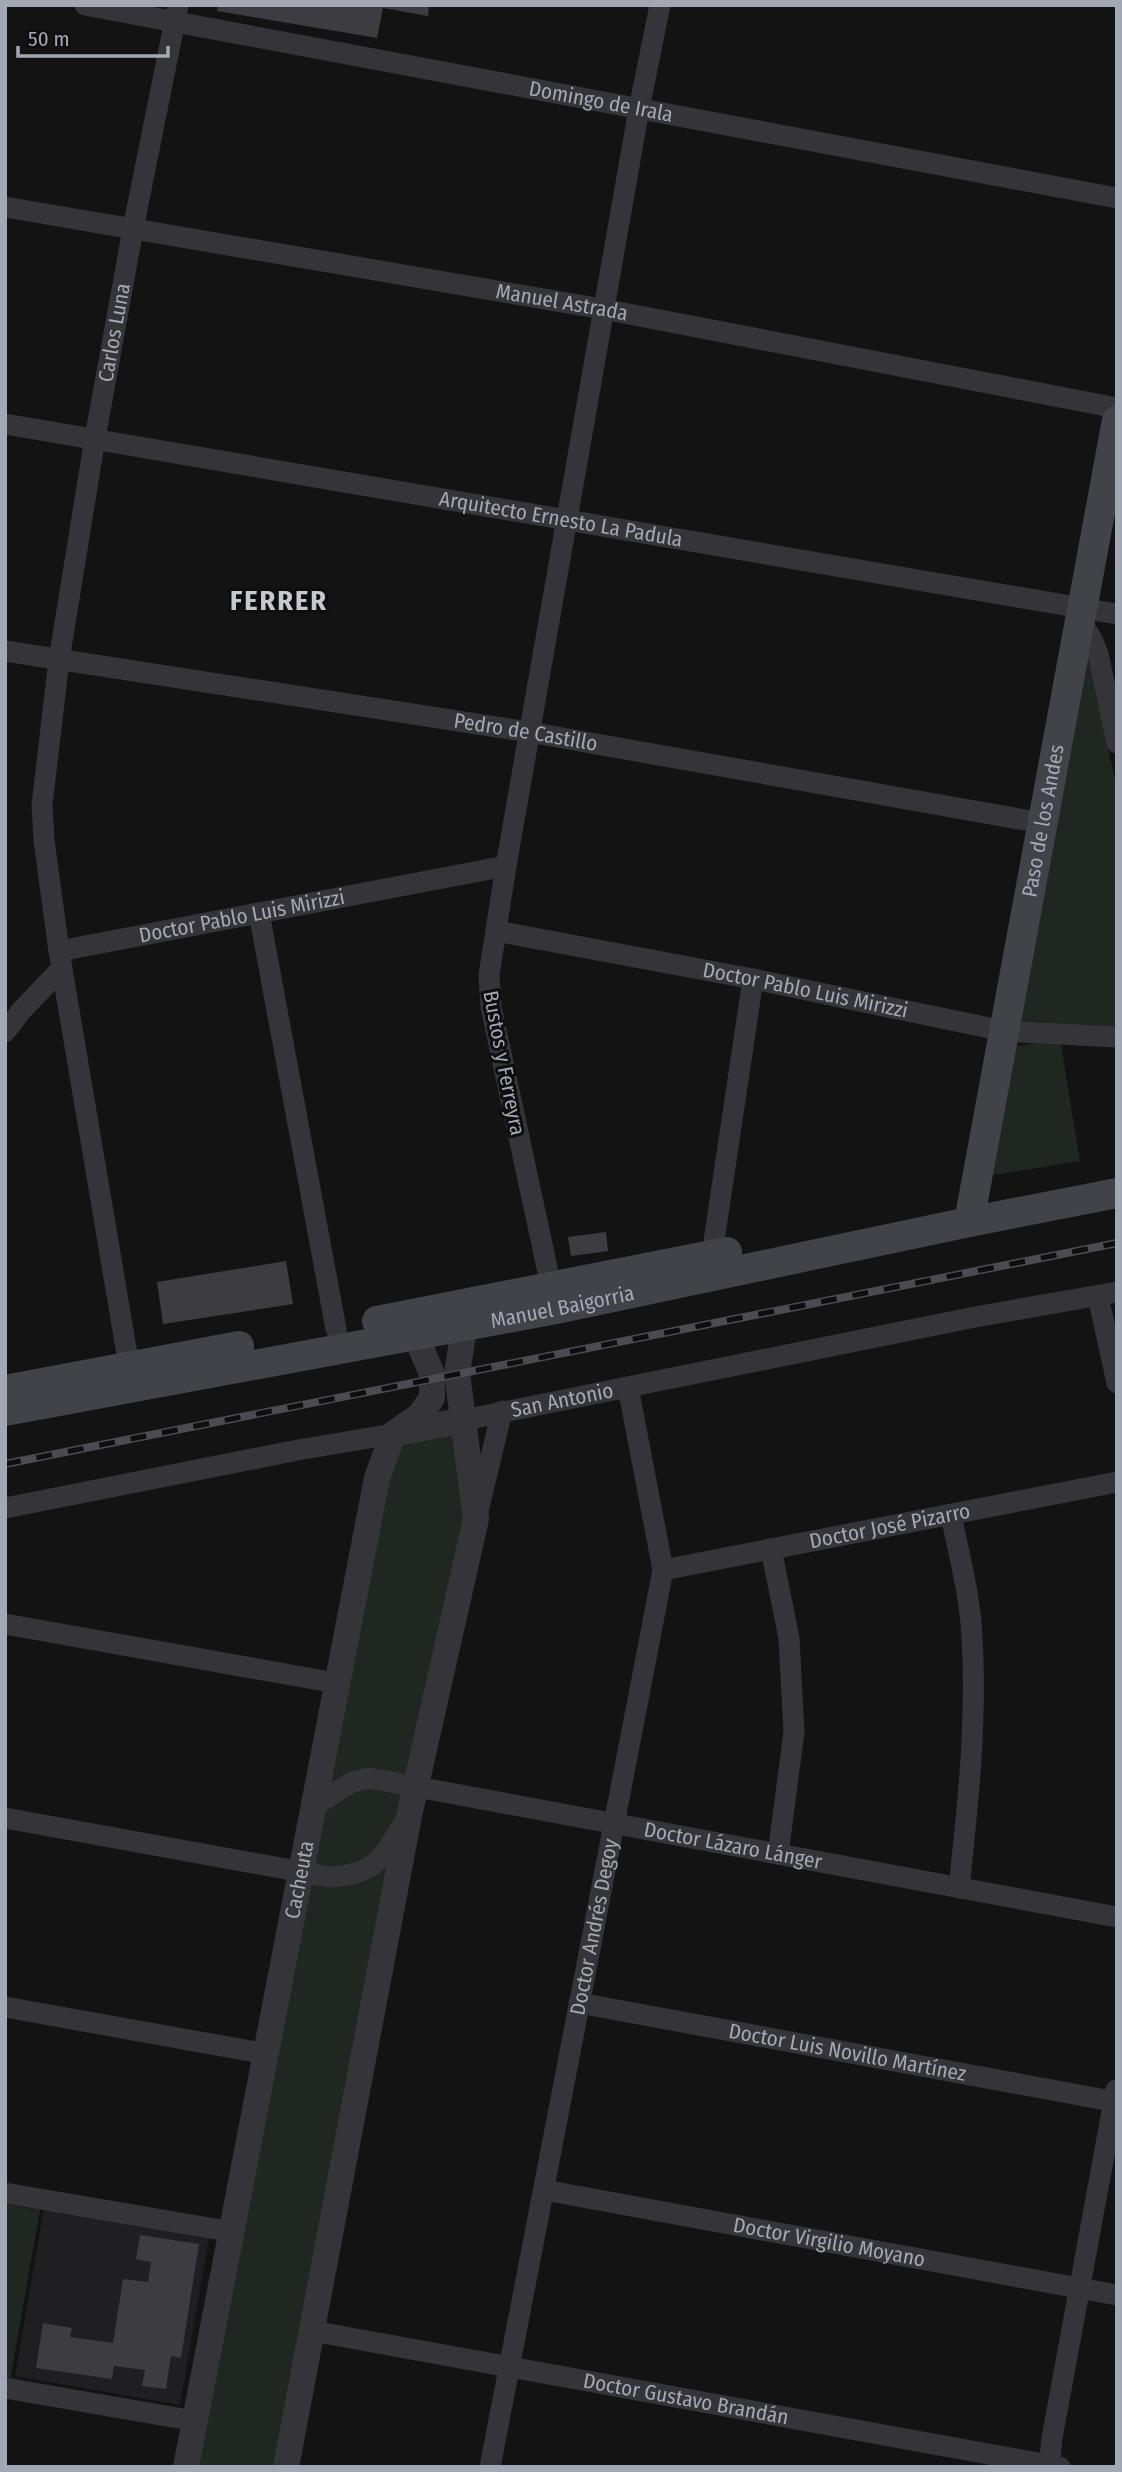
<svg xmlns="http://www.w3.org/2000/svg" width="1122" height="2472" viewBox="0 0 1122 2472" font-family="'Fira Sans Condensed',sans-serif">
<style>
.built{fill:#1f1f21}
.green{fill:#1f2720}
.building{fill:#3d3d41}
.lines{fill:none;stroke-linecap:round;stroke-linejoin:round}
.minor{stroke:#343439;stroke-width:21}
.tertiary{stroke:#343439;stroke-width:26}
.secondary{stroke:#424349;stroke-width:30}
.rail-casing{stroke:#4b4c52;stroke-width:8}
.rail{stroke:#0e0e0f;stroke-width:5;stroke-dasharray:16;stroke-linecap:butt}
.labels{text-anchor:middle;stroke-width:6;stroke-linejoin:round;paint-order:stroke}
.street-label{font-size:21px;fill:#a4a8b5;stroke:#0e0e0f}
.district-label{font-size:28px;font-weight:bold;letter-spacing:2px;fill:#c5c7d1;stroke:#0e0e0f}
</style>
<rect width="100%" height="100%" fill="#131314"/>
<!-- built -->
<path class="built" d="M44 2209 209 2237 180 2405 15 2376Z"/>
<!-- green -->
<path class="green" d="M1088 658 1117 788V1027L1021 1021Z
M1060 1039 1080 1161 988 1176 1017 1046Z
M464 1420 474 1497 286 2467H186L393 1434Z
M5 2204 40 2210 10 2380 5 2379Z"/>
<!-- building -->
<path class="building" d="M218 5 361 7V5H429L428 16 383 8 377 38 217 11Z
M606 1232 608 1251 571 1256 568 1237Z
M286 1261 293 1304 163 1324 157 1282Z
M140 2235 199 2244 181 2358 171 2356 166 2389 142 2386 145 2370 114 2366 112 2379 36 2368 43 2323 72 2328 70 2337 113 2343 123 2279 148 2282 151 2262 136 2259Z"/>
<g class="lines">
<!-- minor -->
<g class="minor">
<path id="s1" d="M85 5 1117 198"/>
<path id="s2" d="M5 207 603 309 1117 408"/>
<path id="s3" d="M5 424 1117 614"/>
<path d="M1080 621 1092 639 1098 654 1117 743"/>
<path id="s4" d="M5 651 529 732 1042 823"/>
<path d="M259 913 336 1329"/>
<path id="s5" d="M496 931 753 979 1004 1031 1117 1037"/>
<path id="s6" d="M59 951 506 866"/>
<path d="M5 1032 21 1011 62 968"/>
<path d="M710 1268 753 979"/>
<path d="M1098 1296 1117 1383"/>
<path d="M554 1300 491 1007 489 975 506 866 639 109 660 5"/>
<path id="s7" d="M129 1366 59 951 44 840 42 805 59 660 95 438 133 229 178 5"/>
<path id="s8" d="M464 1420 975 1317 1117 1292"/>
<path d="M5 1508 298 1450 393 1434"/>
<path d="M478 1511 502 1411"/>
<path d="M951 1515C959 1555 970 1595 972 1636 977 1721 968 1804 959 1888"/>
<path d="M771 1549 789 1638 794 1732 778 1854"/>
<path id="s9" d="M663 1570 1117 1482"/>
<path d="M5 1624 336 1683"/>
<path id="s10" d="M313 1807 352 1782 369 1778 1117 1917"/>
<path d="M5 1818 330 1877C377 1875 383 1856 406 1820"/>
<path id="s11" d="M579 2003 1117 2102"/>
<path d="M5 2007 267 2054"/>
<path id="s12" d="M544 2190 1117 2295"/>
<path d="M5 2193 233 2232"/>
<path id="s13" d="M312 2331 1060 2467"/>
<path d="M5 2388 195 2421"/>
<path id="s14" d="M490 2467 663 1570 628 1387"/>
<path d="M1049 2467 1052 2438 1116 2090"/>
</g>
<!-- tertiary -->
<g class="tertiary">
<path d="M398 1433 464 1420"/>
<path id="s15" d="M186 2467 377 1478 393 1434 419 1416 432 1398V1374L415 1334 413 1317"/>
<path d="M286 2467 409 1816 476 1519 457 1373 466 1316 464 1306"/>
</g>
<!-- secondary -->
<g class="secondary">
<path id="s16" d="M969 1222 1117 420"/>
<path d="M377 1321 727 1252"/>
<path d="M5 1390 239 1346"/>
<path id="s17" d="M5 1411 556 1309 969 1222 1117 1193"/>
</g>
<!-- rail casing -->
<g class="rail-casing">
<path id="rail" d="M5 1464 1117 1243"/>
</g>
<!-- rail -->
<use href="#rail" class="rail"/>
</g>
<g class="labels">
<!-- street labels -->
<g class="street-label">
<text dy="7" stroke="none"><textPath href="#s1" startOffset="525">Domingo de Irala</textPath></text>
<text dy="7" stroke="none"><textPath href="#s2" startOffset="565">Manuel Astrada</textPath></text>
<text dy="7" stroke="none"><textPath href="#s7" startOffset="1046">Carlos Luna</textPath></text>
<text dy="7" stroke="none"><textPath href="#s3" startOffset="564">Arquitecto Ernesto La Padula</textPath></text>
<text dy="7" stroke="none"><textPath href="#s4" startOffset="527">Pedro de Castillo</textPath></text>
<text dy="7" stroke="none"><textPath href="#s16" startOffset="408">Paso de los Andes</textPath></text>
<text dy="7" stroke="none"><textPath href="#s6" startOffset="186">Doctor Pablo Luis Mirizzi</textPath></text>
<text dy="7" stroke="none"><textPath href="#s5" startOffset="315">Doctor Pablo Luis Mirizzi</textPath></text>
<text transform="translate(504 1063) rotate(79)" y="7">Bustos y Ferreyra</text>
<text dy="7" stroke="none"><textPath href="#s17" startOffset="567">Manuel Baigorria</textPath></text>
<text dy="7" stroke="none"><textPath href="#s8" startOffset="100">San Antonio</textPath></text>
<text dy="7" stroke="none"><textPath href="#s9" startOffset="231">Doctor José Pizarro</textPath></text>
<text dy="7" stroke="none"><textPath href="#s10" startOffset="434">Doctor Lázaro Lánger</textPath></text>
<text dy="7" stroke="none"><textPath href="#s15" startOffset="598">Cacheuta</textPath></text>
<text dy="7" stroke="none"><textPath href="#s14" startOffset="550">Doctor Andrés Degoy</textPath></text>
<text dy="7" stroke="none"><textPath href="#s11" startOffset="273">Doctor Luis Novillo Martínez</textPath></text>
<text dy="7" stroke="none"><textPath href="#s12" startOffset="290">Doctor Virgilio Moyano</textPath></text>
<text dy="7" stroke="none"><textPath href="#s13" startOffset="380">Doctor Gustavo Brandán</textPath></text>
</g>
<!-- district labels -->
<g class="district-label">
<text x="279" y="610">FERRER</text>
</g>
</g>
<!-- border -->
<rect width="1122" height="2472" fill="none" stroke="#a4a8b5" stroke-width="14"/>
<!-- scale -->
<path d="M18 46v10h150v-10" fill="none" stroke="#a4a8b5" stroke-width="3.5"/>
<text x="28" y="46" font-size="21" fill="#a4a8b5" stroke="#0e0e0f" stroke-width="5" paint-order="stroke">50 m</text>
</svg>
